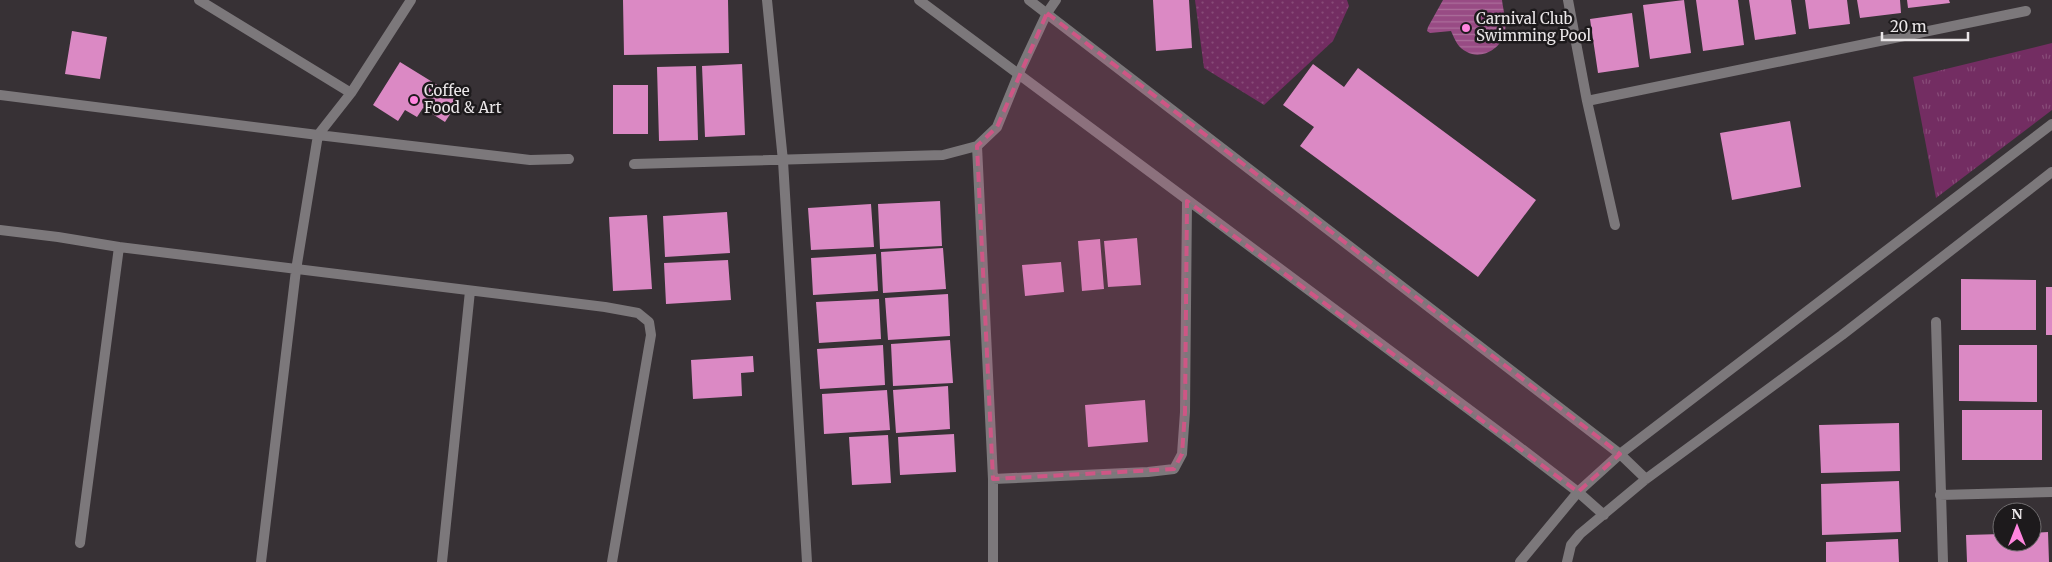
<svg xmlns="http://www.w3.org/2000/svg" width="2052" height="562" viewBox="0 0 2052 562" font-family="Merriweather,serif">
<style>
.grass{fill:url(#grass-tufts)}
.park{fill:url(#park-dots)}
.water{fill:url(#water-rules)}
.building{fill:#db89c4}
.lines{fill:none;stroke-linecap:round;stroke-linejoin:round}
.minor{stroke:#7c787b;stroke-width:10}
.tertiary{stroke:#7c787b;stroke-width:10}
.marked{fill:#ce5685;fill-opacity:0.2;stroke:#ce5685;stroke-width:4;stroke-dasharray:10 6;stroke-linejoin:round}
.poi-dot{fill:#ff85df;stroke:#1d1a1c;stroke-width:2}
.labels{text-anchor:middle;stroke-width:5;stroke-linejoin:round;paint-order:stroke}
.poi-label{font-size:15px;fill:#eae6e8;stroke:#1d1a1c;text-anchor:start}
</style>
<defs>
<pattern id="grass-tufts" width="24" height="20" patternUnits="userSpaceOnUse" patternTransform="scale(1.25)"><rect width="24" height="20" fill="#732d62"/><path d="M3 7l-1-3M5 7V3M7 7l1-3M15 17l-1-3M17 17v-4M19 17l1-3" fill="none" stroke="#874b78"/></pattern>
<pattern id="park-dots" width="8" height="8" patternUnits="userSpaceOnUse" patternTransform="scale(1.25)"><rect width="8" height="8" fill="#732d62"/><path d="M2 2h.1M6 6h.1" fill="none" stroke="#874b78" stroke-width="1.8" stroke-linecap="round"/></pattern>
<pattern id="water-rules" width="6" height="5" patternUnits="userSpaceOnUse" patternTransform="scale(1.25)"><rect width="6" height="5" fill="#984b84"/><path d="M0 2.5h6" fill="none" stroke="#ab6e9b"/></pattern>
</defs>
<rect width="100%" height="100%" fill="#373135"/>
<!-- grass -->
<path class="grass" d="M2052 43V110L1936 198 1913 77Z"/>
<!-- park -->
<path class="park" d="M1195 0H1347L1349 6 1333 41 1264 105 1204 68Z"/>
<!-- water -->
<path class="water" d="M1443 0H1502C1503 10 1508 25 1504 35 1500 49 1481 60 1467 52 1458 48 1455 40 1451 31L1430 33 1427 31 1428 27Z"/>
<!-- building -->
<path class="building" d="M623 0H728L729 53 624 55Z
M1153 0H1189L1192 48 1156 51Z
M1684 0 1691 53 1650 59 1643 5Z
M1696 0H1738L1744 45 1703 51Z
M1749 0H1791L1796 34 1755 40Z
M1805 0H1847L1850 24 1809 29Z
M1857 0H1900L1901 13 1860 18Z
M1907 0H1949L1950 3 1908 8Z
M1632 13 1639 67 1598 73 1590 19Z
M72 31 107 37 100 79 65 74Z
M400 62 460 99 445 122 423 108 417 117 405 110 398 121 373 105Z
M742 64 745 135 705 137 702 66Z
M1313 64 1344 87 1358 68 1536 200 1478 277 1300 146 1314 127 1283 105Z
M696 66 698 140 659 141 657 67Z
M613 85H648V134H613Z
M1790 121 1801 187 1732 200 1720 133Z
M940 201 942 246 880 249 878 204Z
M871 204 874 247 811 250 808 208Z
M727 212 730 253 665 257 663 216Z
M647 215 652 289 613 291 609 217Z
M1137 238 1141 285 1108 287 1104 241Z
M1100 239 1104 289 1082 291 1078 241Z
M943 248 946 289 883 293 881 252Z
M876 254 878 291 813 295 811 258Z
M728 260 731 300 666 304 664 263Z
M1061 262 1064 292 1025 296 1022 265Z
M1961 279 2036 280V330H1961Z
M2046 287H2052V335H2046Z
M948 294 950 336 888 340 885 298Z
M879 299 881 339 819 343 816 302Z
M950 340 953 383 893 386 891 344Z
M883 345 885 385 820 389 817 349Z
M1959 345H2037V402L1959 401Z
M753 356 754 372 741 373 742 396 693 399 691 360Z
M948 386 950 429 896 433 893 390Z
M887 390 890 430 824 434 822 394Z
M1145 400 1148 442 1088 447 1085 405Z
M1962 410H2042V460H1962Z
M1899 423 1900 471 1821 473 1819 425Z
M954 434 956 472 900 475 898 437Z
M888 435 891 483 852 485 849 437Z
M1899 481 1901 532 1822 535 1821 484Z
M2048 532 2049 562H1967L1966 535 2002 534V542H2032V533Z
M1898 539 1899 562H1826V542Z"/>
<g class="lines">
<!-- minor -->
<path class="minor" d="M199 0 351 93
M767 0 783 161 807 562
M1568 0 1587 101 1615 225
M0 95 318 135 351 93 411 0
M1587 101 2026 11
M977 146 993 479V562
M634 164 943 155 977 146 997 127 1019 73 1047 13 1056 0
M0 230 58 237 119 247
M1936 322 1943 562
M993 479 1148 472 1174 469 1182 454 1185 412 1187 201
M1940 495 2052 492
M80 543 119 247 605 307 638 313 649 322 651 335 612 562
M261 562 296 270 318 135 530 160 569 159
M442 562 470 291"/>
<!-- tertiary -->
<path class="tertiary" d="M919 0 1514 443 1578 492 1604 515
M1029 0 1620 454 1646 479
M1520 562 1578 492 1620 454 2052 124
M1567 562 1571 545 1580 534 1646 479 1842 335 2052 172"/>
</g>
<!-- marked area -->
<path class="marked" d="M1047 13 1620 454 1578 492 1187 201 1185 412 1182 454 1174 469 993 479 977 146 997 127Z"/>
<!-- markers -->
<g class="poi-dot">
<circle cx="1466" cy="28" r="5"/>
<circle cx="414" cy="100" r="5"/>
</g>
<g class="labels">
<!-- poi labels -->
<g class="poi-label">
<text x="1476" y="24">Carnival Club<tspan x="1476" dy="17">Swimming Pool</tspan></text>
<text x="424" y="96">Coffee<tspan x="424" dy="17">Food &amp; Art</tspan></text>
</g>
</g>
<!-- north arrow -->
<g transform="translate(2017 527)"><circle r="24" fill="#1d1a1c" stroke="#6f6c6e"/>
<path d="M0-4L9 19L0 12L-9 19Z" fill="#ff85df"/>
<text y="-8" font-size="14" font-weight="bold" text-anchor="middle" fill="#eae6e8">N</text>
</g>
<!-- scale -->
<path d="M1882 32v8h86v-8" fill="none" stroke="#eae6e8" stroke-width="2.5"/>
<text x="1890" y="32" font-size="15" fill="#eae6e8" stroke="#1d1a1c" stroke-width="4" paint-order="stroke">20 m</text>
</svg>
